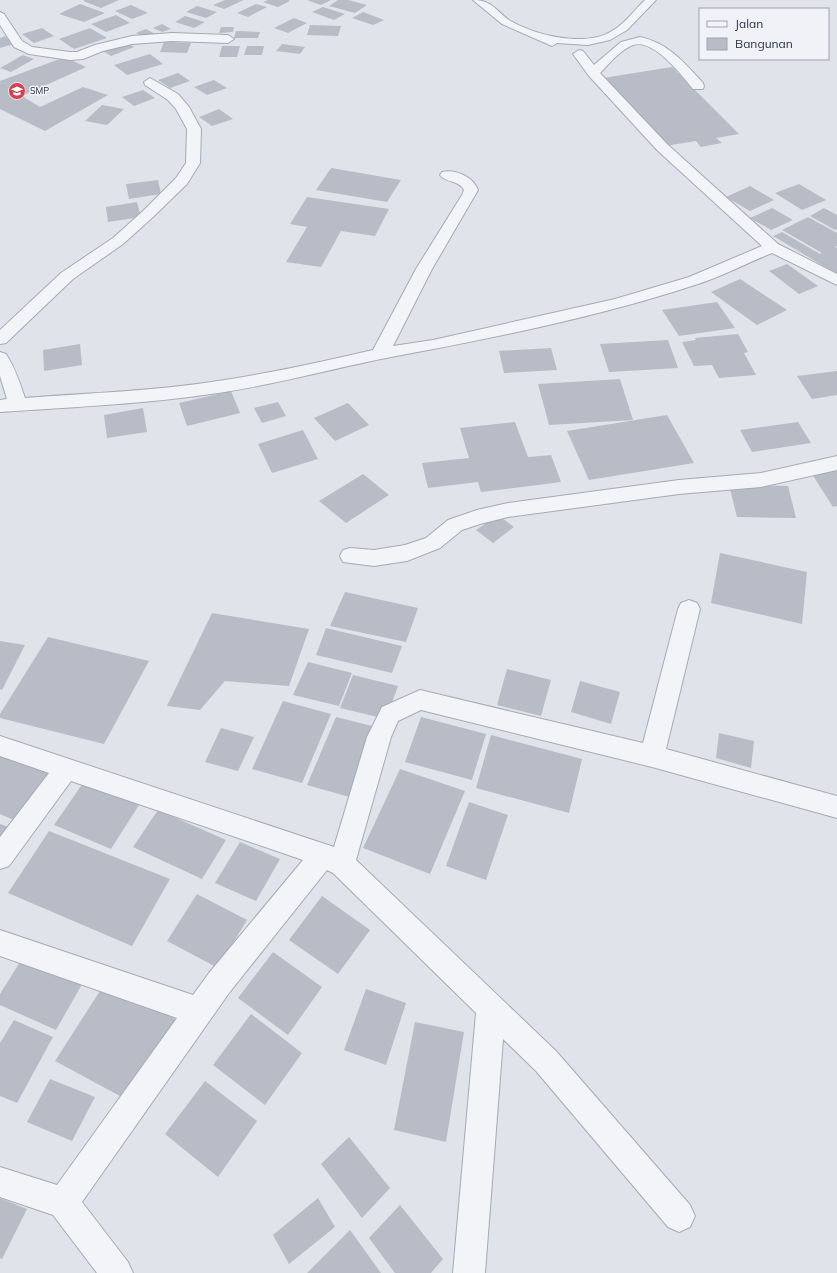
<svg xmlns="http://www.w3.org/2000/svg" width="837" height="1273" viewBox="0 0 837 1273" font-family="Mulish,sans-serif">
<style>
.building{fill:#b7bcc7}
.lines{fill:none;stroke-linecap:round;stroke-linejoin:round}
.service-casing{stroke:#a5aab4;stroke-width:2}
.minor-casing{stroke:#a5aab4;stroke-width:2}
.service{fill:#f3f4f8;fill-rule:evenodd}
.minor{fill:#f3f4f8;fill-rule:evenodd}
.labels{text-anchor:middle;stroke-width:3;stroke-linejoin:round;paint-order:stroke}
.far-poi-label{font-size:9px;fill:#283042;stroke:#f0f2f7;text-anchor:start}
</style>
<rect width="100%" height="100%" fill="#e0e3ea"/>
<!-- building -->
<path class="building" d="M85 0H119L101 8 83 1Z
M225 0H244L224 9 213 5Z
M268 0H288L290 1 278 7 263 2Z
M307 0H331L321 5Z
M338 0H348L367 5 355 13 329 6Z
M80 4 105 13 84 22 59 14Z
M256 4 267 7 248 17 237 13Z
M131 5 148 13 132 19 115 11Z
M197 6 217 12 206 18 186 12Z
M323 7 345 14 334 20 312 12Z
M363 12 384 20 373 25 352 18Z
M116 15 130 23 106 32 91 24Z
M185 16 205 22 194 28 175 22Z
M294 18 307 23 288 33 274 28Z
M162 24 171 29 162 32 153 28Z
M310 25 341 26 338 36 307 35Z
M221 27H234L233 32 219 33Z
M42 28 54 36 34 43 22 34Z
M90 28 107 38 74 49 59 39Z
M146 29 155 34 145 37 136 33Z
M236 31 260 32 258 38H234Z
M5 36 14 44 0 48V38Z
M125 42 134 47 111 56 103 51Z
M164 42 191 43 187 53 160 52Z
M282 44 305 47 300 54 276 51Z
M222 46H240L237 57H219Z
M247 46H264L262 55H244Z
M150 54 163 64 127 75 114 65Z
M23 55 34 59 11 72 0 68Z
M65 57 86 67 22 96 40 107 83 87 108 95 45 131 0 109V81Z
M672 67 739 134 716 138 722 143 701 147 696 141 665 146 603 78Z
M178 73 190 81 170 88 158 80Z
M214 80 227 88 207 95 194 87Z
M143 90 155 98 134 106 122 97Z
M102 105 124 109 107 125 85 121Z
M219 109 233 119 212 126 199 117Z
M331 168 401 180 387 202 316 190Z
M158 180 161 194 129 199 126 184Z
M799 184 826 200 802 210 775 193Z
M750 186 774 200 750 211 726 197Z
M307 197 389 209 375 236 341 231 321 267 286 262 307 227 290 224Z
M137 202 141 217 108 222 106 207Z
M772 208 793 220 771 230 750 218Z
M824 208 837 215V229L835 230 810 216Z
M808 217 837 233V246L835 247 837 248V274L773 236 782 232 820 254 822 253 782 230Z
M787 264 818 286 799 294 769 271Z
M740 279 787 310 757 325 711 292Z
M717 302 735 328 679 336 662 310Z
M738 334 748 352 744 353 756 375 719 378 712 365 694 366 682 342 696 340 695 338Z
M668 340 678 368 609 372 600 344Z
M80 344 82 365 44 371 43 350Z
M551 348 557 370 504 373 499 351Z
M837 371V395L812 399 797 376Z
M620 379 633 420 549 425 538 384Z
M231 391 240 413 187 426 179 403Z
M278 402 286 416 262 423 254 408Z
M348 403 369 425 335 441 314 418Z
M143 408 147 432 107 438 104 415Z
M667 415 694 463 589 480 567 431Z
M515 422 528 457 551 455 561 482 481 492 478 482 428 488 422 463 469 458 460 428Z
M798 422 811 443 752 452 740 430Z
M303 430 318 459 272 473 258 444Z
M837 470V506L833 507 812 474Z
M363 474 389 495 346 523 319 501Z
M729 485 788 486 796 518 737 517Z
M498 515 514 527 493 543 476 530Z
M720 553 807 572 802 624 711 603Z
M345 592 418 608 406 642 330 626Z
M212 613 309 629 289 686 225 681 200 710 167 706Z
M326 628 402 646 392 673 316 655Z
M48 637 149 661 104 744 0 718V714Z
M0 641 25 645 2 690 0 689Z
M308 662 352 673 339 706 293 695Z
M507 669 551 680 541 716 497 705Z
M353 675 398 686 386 719 340 708Z
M580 681 620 692 611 724 571 712Z
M283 701 331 714 302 783 252 769Z
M336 717 380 728 353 798 307 785Z
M421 717 486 734 472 780 405 762Z
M221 728 254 737 238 771 205 762Z
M719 733 754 741 751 768 716 758Z
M491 735 582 759 569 813 476 788Z
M0 746 59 770 21 823 0 814Z
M400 769 465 791 430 874 363 848Z
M83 783 139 805 111 849 54 825Z
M469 802 508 815 486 880 446 866Z
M158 810 226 840 202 879 133 847Z
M0 824 12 828 0 846Z
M49 831 170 879 132 946 8 893Z
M240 842 280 859 256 901 215 883Z
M197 894 247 920 218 968 167 941Z
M322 896 370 930 338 974 289 940Z
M273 952 322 987 288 1035 238 998Z
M25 954 85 979 56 1030 0 1005V994Z
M105 983 179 1021 131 1102 55 1061Z
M366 989 406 1003 386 1065 344 1050Z
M251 1014 302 1053 265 1105 213 1065Z
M14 1020 53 1037 17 1103 0 1096V1043Z
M415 1022 464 1032 446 1142 394 1130Z
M50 1079 95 1097 72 1141 27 1122Z
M205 1081 257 1121 218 1177 165 1134Z
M349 1137 390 1188 362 1218 321 1164Z
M0 1198 27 1209 2 1259 0 1258Z
M318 1198 335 1227 289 1264 273 1235Z
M400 1205 443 1259 431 1273H395L369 1238Z
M350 1230 381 1273H307Z"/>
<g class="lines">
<!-- service casing -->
<g class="service-casing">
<path id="service" d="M473 0C492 0 495 10 509 20 534 35 585 48 612 31 625 24 634 10 645 0H656L627 30 610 40 588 45 557 43 552 46 502 24Z"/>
</g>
<!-- minor casing -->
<g class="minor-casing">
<path id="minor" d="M0 12 4 14 22 41 32 47 70 52H77L95 45 132 36 172 33 228 35 234 39 228 43 172 41 132 44 103 51 83 59 70 60 29 54 14 47 0 25Z
M640 37C668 43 684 62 703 83L704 86 703 89H693C682 75 653 38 633 45 620 50 609 64 600 73L667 144 778 244 837 274V285L772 253C747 263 723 276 698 284 595 318 488 339 381 359 327 370 273 385 218 393 146 404 73 407 0 412V400L7 399 0 376V352L6 354C15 368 20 383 25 398 89 393 154 391 218 381 271 373 322 362 373 350L416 269 462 195 464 190C459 180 446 183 440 175L442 172C456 169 473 177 478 190L432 269 393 346 433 340 615 299 689 277 762 246 657 150 589 76 573 54 579 50 583 51 594 65 621 42Z
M150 78 178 94 189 107 201 129 200 163 187 184 153 217 123 244 73 279 6 343 0 344V330L61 273 113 238 143 211 176 178 186 163 187 129 176 109 168 100 145 85 144 82Z
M837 456V470L761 487 679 494 508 517 480 524 462 530 440 548 407 561 374 566 343 562 340 556 343 550 350 548 374 550 405 545 426 538 448 520 477 510 508 503 679 480 761 473Z
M689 600 697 603 700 609 666 749 837 796V818L652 767 421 710 398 721 391 737 356 860 556 1051 690 1205 695 1216 690 1227 679 1232 668 1227 536 1071 503 1039 485 1273H453L476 1013 333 873 327 870 229 993 82 1202 128 1262 133 1273H97L53 1215 0 1197V1167L57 1185 177 1018 0 956V930L193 995 209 973 303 860 71 781 9 866 0 869V837L49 773 0 756V736L334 847 367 737 382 707 420 690 643 743 678 609 681 603Z"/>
</g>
<!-- service -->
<use href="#service" class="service"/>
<!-- minor -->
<use href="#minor" class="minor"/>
</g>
<!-- icons -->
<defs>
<g id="school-disc" transform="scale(0.9)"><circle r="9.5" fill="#d24250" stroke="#f0f2f7"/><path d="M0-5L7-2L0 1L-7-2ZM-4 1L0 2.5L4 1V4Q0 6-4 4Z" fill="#fff"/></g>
</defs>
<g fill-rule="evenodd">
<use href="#school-disc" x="17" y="91"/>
</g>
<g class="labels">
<!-- far-poi labels -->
<g class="far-poi-label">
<text x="30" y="94">SMP</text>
</g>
</g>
<!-- legend -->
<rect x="699" y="8" width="130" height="52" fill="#f0f2f7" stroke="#a0a4af"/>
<rect x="707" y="21" width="20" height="6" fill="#f3f4f8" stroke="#a0a4af"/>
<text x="735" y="28" font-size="12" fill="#283042">Jalan</text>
<rect x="707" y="38" width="20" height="12" fill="#b7bcc7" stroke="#a0a4af"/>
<text x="735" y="48" font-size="12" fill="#283042">Bangunan</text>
</svg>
